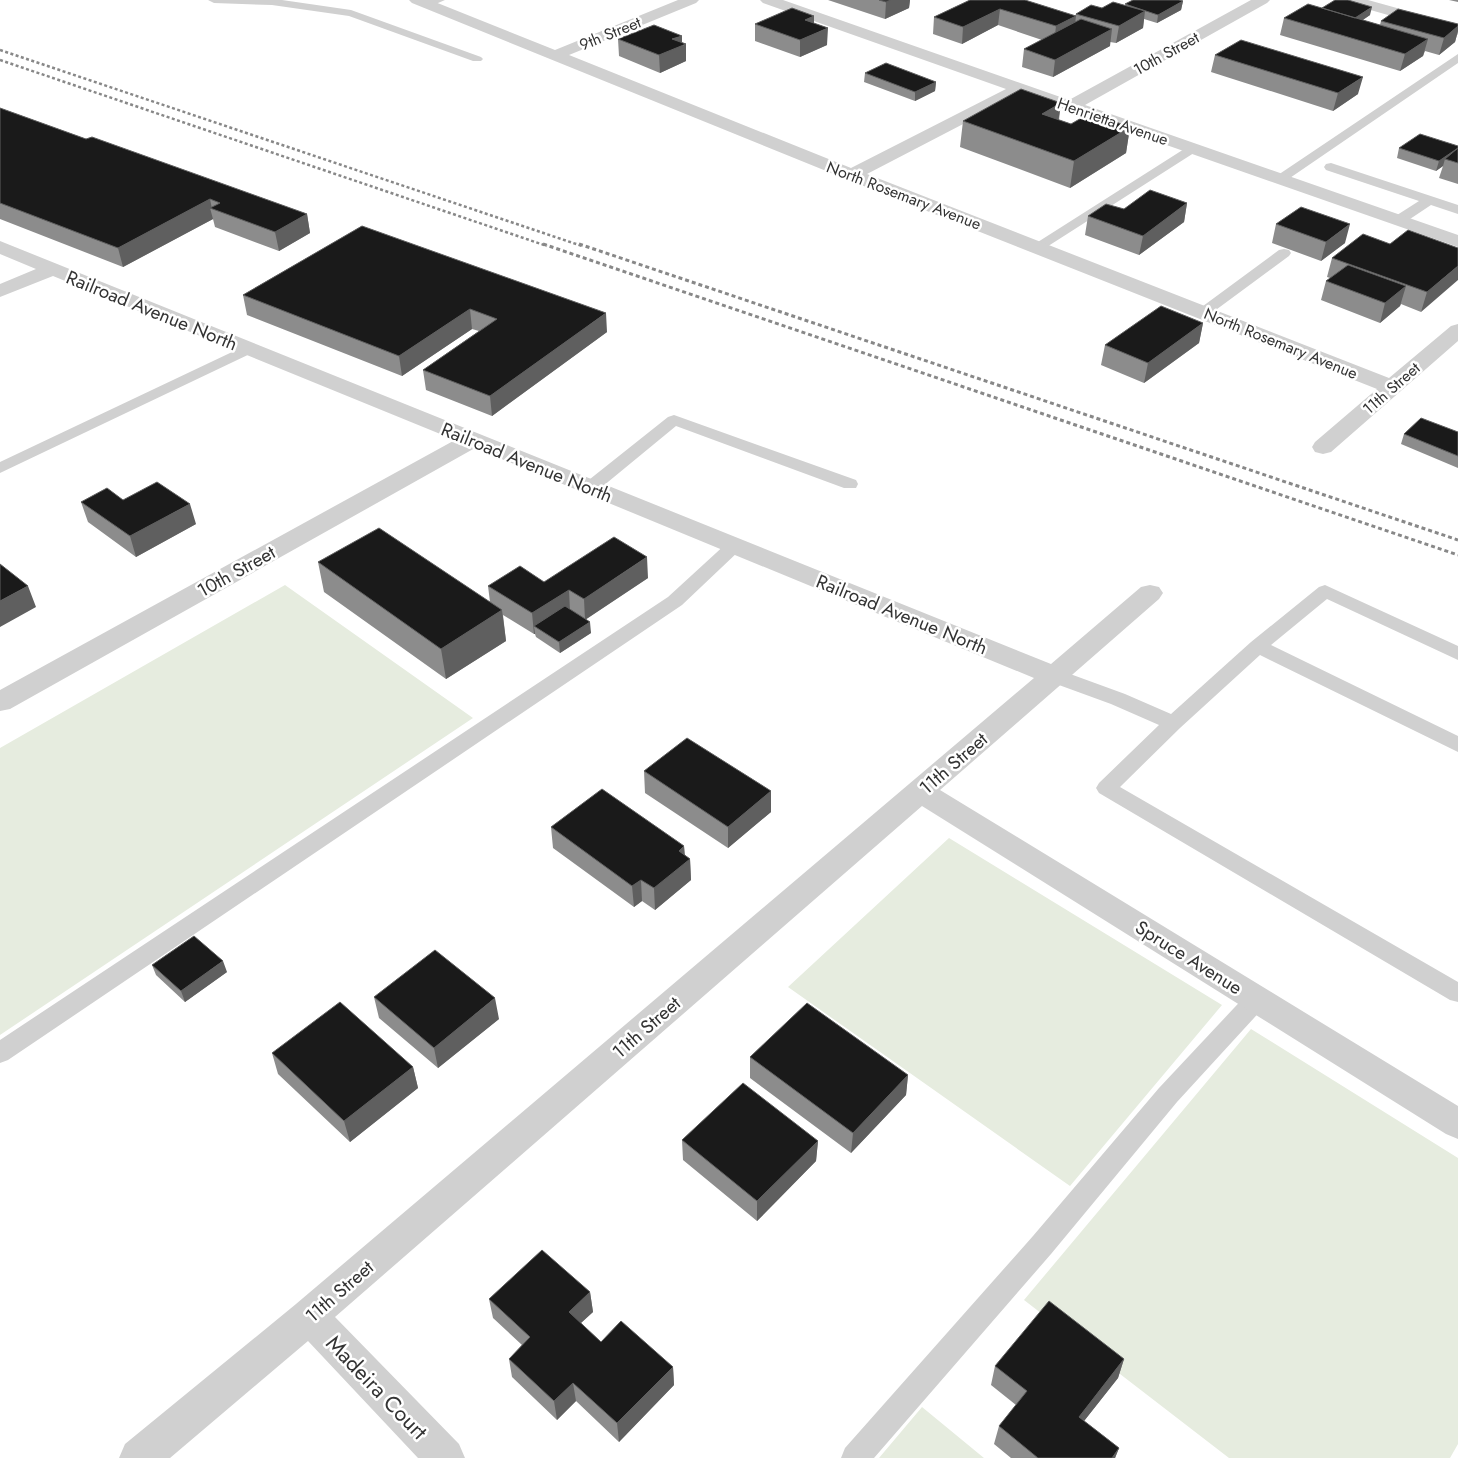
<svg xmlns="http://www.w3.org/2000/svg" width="1458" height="1458" viewBox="0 0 1458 1458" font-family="Jost,sans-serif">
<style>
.green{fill:#e6ecdf}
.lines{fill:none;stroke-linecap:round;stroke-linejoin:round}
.service{fill:#d0d0d0;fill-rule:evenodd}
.minor{fill:#d0d0d0;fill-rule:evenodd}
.rail-far1{stroke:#888;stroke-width:2.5;stroke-dasharray:3 2.5;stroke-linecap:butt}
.rail{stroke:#888;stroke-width:3;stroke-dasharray:4 3;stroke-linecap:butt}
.wall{fill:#8c8c8c}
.shaded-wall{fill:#5f5f5f}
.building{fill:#1a1a1a;stroke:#5f5f5f}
.labels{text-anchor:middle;stroke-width:5;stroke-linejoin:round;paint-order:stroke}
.far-street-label{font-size:16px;fill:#333;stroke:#fff}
.street-label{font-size:19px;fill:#333;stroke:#fff}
.near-street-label{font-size:22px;fill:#333;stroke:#fff}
</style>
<rect width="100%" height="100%" fill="#fff"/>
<!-- green -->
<path class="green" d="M285 585 473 718 0 1035V748Z
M949 838 1222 1005 1070 1186 788 987Z
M1251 1029 1458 1158V1444L1450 1458H1229L1024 1300Z
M922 1407 984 1458H879Z"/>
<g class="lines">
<!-- service -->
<path class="service" d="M208 0H282L351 10 481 57 483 59 481 61H473L349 16 272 5 214 3Z
M428 0H445L431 6H423L421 4Z
M1458 54V63L1284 182 1279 183 1272 179Z
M1192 144 1197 145 1198 148 1197 151 1042 250H1032L1030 247Z
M1331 163 1458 205V214L1431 205 1404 223H1394L1392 220 1394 217 1419 201 1326 170 1324 167 1326 164Z
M1284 249 1289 250 1291 253 1289 256 1209 315H1199L1197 312 1199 309 1279 250Z
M249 344 254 346 257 349 254 352 0 473V462Z
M674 415 856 480 858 484 856 488H844L676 426 597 491H585L582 487 585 483 668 417Z
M734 541 740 542 743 546 740 550 682 605 8 1060 0 1063V1040L668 597 728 542Z
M1325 585 1458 646V660L1327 599 1271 645 1458 736V752L1260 655 1180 728 1120 787 1458 982V1002L1450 1000 1099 793 1096 788 1099 783 1159 725 1111 704 1048 681 1045 676 1048 671 1055 669 1062 671 1125 694 1171 714 1251 642 1319 587Z
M1257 990 1265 992 1269 999 1265 1006 1177 1102 1051 1254 874 1458H841L845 1448 1033 1236 1159 1088 1249 992Z"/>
<!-- minor -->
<path class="minor" d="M409 0H430L555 50 678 0H699L696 3 569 55 851 168 1006 89 763 3 760 0H783L1069 100 1251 0H1270L1267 3 1085 105 1458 235V247L1021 94 867 174 1389 378 1451 326 1458 324V341L1331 452 1323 454 1315 452 1312 447 1315 442 1377 389 846 179 412 3Z
M1343 0H1368L1458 25V35L1346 3Z
M0 241 1051 664 1141 587 1150 585 1159 587 1163 593 1159 599 940 790 1458 1106V1139L1446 1134 922 806 335 1317 459 1444 465 1458H418L308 1341 170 1458H119L125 1444 296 1304 1034 678 475 448 10 709 0 711V690L455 440 53 276 0 297V284L36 269 0 254Z"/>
<!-- rail-far1 -->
<path class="rail-far1" d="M0 50 582 246
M0 60 547 246"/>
<!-- rail -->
<path class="rail" d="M543 244 1458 555
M579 244 1458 540"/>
</g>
<!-- wall -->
<path class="wall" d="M828 0H910L909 8 885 19Z
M970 0 1075 16 1076 14 1102 8 1125 5 1183 1 1181 10 1157 23 1144 19 1143 28 1116 43 1110 42V46L1053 77 1022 67 1024 49 1042 40 998 25 962 44 933 34 934 17Z
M1449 0H1458V2Z
M1322 8 1370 15 1363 20 1380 25 1381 21 1458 24V31L1455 42 1439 55 1425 51 1423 56 1400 71 1280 35 1284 18Z
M814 16V23L827 45 800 57 755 41V24Z
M618 39 682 43 686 61 660 73 619 56Z
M1215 55 1358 94 1333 111 1211 72Z
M865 73 936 82 935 91 915 101 864 82Z
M1061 103 1059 120 1071 124 1130 127 1126 153 1070 188 960 147 963 121Z
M0 108 86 139 307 214 310 233 279 251 215 227 213 219 123 267 0 219Z
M1458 146V184L1439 178 1443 166 1436 171 1397 158 1399 148Z
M1187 203 1184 222 1139 255 1085 235 1088 216 1124 209Z
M1276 224 1345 243 1321 261 1272 243Z
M362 226 607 332 492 416 426 390 423 370 479 331 472 329 402 376 247 315 243 295Z
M1390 244 1458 248 1421 312 1401 304 1400 306 1380 323 1321 300 1326 281 1330 278 1327 277 1332 258Z
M1203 323 1199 343 1144 383 1101 365 1105 345Z
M1458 432V468L1401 444 1404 434Z
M123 500 196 524 136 557 88 522 81 502Z
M318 562 490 602 488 586 544 582 648 578 586 619 591 633 560 653 536 637 535 634H534L503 615 506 641 446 679 324 592Z
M644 771 771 791V812L728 848 645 793Z
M551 827 684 846 685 855 690 859 691 880 655 910 642 901 634 907 553 848Z
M152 965 227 972 185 1002 156 975Z
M374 997 499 1019 438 1068 379 1018Z
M272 1053 413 1067 418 1088 350 1142 278 1074Z
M750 1057 908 1075 906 1095 851 1153 750 1078Z
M682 1140 818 1141 816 1161 757 1221 683 1160Z
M590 1292 593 1312 581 1323 601 1342 673 1367 674 1385 619 1442 576 1401 557 1420 512 1377 509 1359 522 1345 493 1318 489 1299Z
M1124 1359 1118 1378 1084 1421 1119 1448 1115 1458H1011L994 1444 999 1426 1016 1405 991 1385 995 1366Z"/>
<!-- shaded-wall -->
<path class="shaded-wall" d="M891 0H910L909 8 885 19 886 2Z
M1183 1 1181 10 1157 23 1158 15Z
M1372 7 1370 15 1352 27 1354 18Z
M1000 9 998 25 962 44 963 27Z
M1145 11 1143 28 1116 43 1119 26Z
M814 16V33L805 20Z
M1076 16 1074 33 1054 43 1056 26Z
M1458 26V31L1455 42 1439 55 1444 38Z
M828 28 827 45 800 57V40Z
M1112 29 1110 46 1053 77 1055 60Z
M682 36V46L686 44V61L660 73 659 55 672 39Z
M1428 39 1423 56 1400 71 1405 54Z
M1363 77 1358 94 1333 111 1338 93Z
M936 82 935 91 915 101V92Z
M1061 103 1057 129 1042 114Z
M1130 127 1126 153 1070 188 1074 161Z
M1458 148 1450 161 1445 159 1443 166 1436 171 1439 161Z
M210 199 212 209 210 208 213 219 123 267 118 248Z
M1187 203 1184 222 1139 255 1143 236Z
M307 214 310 233 279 251 275 232Z
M1350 224 1345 243 1321 261 1326 242Z
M1458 266V280L1421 312 1427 292Z
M1406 286 1400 306 1380 323 1385 303Z
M470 309 472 329 402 376 399 356Z
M606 313 607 332 492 416 490 396Z
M1203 323 1199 343 1144 383 1148 363Z
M190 504 196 524 136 557 130 536Z
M647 557 648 578 585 620 584 599Z
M28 586 36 607 0 627V601Z
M569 590 570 611 534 626 535 634H534L532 613Z
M502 610 506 641 446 679 441 649Z
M590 622 591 633 560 653 559 642Z
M771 791V812L728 848V827Z
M684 846 685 863 690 859 691 880 655 910 654 888 679 851Z
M641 880 642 901 634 907 632 886Z
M223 961 227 972 185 1002 181 991Z
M495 998 499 1019 438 1068 434 1048Z
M413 1067 418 1088 350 1142 344 1121Z
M908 1075 906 1095 851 1153 853 1133Z
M818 1141 816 1161 757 1221V1201Z
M590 1292 593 1312 572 1331 569 1312Z
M1124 1359 1118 1378 1073 1435 1079 1417Z
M673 1367 674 1385 619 1442 617 1423Z
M573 1383 576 1401 557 1420 554 1401Z
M1119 1448 1115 1458H1112Z"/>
<!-- building -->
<path class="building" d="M879 0H891L886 2Z
M970 0H1025L1076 16 1056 26 1000 9 963 27 934 17Z
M1133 0H1179L1183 1 1158 15 1125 4Z
M1335 0H1348L1372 7 1355 18 1322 8Z
M1113 2 1145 11 1119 26 1076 14 1091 5 1102 8Z
M1308 4 1428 39 1405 54 1284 18Z
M792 8 814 16 805 20 828 28 800 40 755 24Z
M1398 9 1458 24V26L1444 38 1381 21Z
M1081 19 1112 29 1055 60 1024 49Z
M654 25 682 36 672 39 686 44 659 55 618 39Z
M1241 40 1363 77 1338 93 1215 55Z
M886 63 936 82 915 92 865 73Z
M1021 89 1061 103 1042 114 1071 124 1090 113 1130 127 1074 161 963 121Z
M0 108 86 139 92 137 307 214 275 232 210 208 220 203 210 199 118 248 0 203Z
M1420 134 1458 146V148L1439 161 1399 148Z
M1458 148V163L1445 159Z
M1150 190 1187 203 1143 236 1088 216 1106 204 1124 209Z
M1301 207 1350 224 1326 242 1276 224Z
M362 226 606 313 490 396 423 370 497 319 470 309 399 356 243 295Z
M1408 230 1458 248V266L1427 292 1332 258 1363 234 1390 244Z
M1348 265 1406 286 1385 303 1326 281Z
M1161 306 1203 323 1148 363 1105 345Z
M1421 418 1458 432V456L1404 434Z
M157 482 190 504 130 536 81 502 107 488 123 500Z
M379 528 502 610 441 649 318 562Z
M614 537 647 557 584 599 569 590 532 613 488 586 520 566 544 582Z
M0 564 28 586 0 601Z
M565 606 590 622 559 642 534 626Z
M687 738 771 791 728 827 644 771Z
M602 789 684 846 679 851 690 859 654 888 641 880 632 886 551 827Z
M194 936 223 961 181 991 152 965Z
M435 950 495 998 434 1048 374 997Z
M340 1002 413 1067 344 1121 272 1053Z
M807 1003 908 1075 853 1133 750 1057Z
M743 1083 818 1141 757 1201 682 1140Z
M542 1250 590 1292 569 1312 601 1342 621 1321 673 1367 617 1423 573 1383 554 1401 509 1359 530 1337 489 1299Z
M1049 1301 1124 1359 1079 1417 1119 1448 1112 1458H1038L999 1426 1027 1391 995 1366Z"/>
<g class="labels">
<!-- far-street labels -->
<g class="far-street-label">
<text transform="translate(610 33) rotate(-22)" y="6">9th Street</text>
<text transform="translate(1166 53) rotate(-29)" y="6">10th Street</text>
<text transform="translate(1113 121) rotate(19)" y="6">Henrietta Avenue</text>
<text transform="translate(904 195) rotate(21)" y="6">North Rosemary Avenue</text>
<text transform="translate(1281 343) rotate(22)" y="6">North Rosemary Avenue</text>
<text transform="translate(1391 388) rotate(-41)" y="6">11th Street</text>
</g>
<!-- street labels -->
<g class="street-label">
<text transform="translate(152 310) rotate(22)" y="7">Railroad Avenue North</text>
<text transform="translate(527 462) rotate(22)" y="7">Railroad Avenue North</text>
<text transform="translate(236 571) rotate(-29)" y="7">10th Street</text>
<text transform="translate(902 614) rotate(22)" y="7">Railroad Avenue North</text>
<text transform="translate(953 763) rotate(-41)" y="7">11th Street</text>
<text transform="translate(1189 957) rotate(32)" y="7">Spruce Avenue</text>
<text transform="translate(646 1027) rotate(-41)" y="7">11th Street</text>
<text transform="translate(339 1291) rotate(-41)" y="7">11th Street</text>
</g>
<!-- near-street labels -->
<g class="near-street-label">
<text transform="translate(377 1387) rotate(46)" y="8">Madeira Court</text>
</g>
</g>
</svg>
